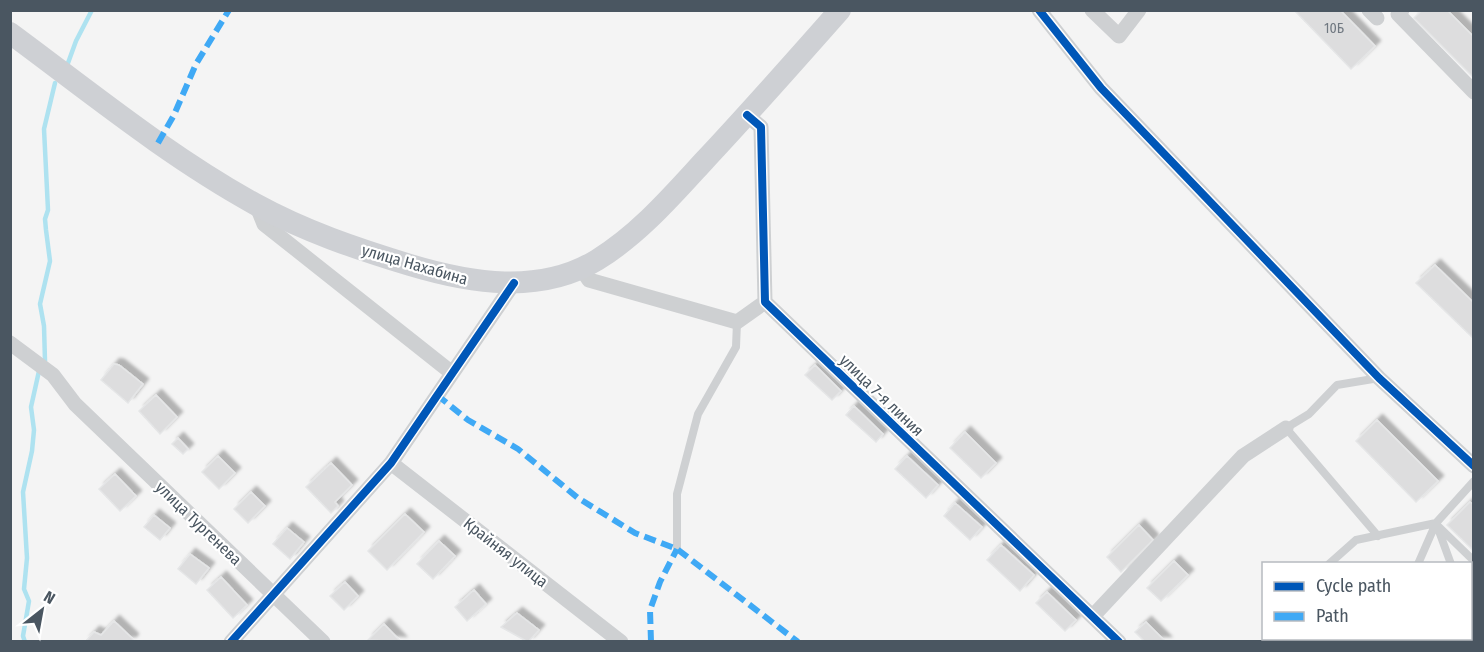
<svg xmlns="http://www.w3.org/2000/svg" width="1484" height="652" viewBox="0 0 1484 652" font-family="'Fira Sans Condensed',sans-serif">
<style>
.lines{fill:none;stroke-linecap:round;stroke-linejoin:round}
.stream{stroke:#aee2f0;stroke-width:4.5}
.building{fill:#ddddde;stroke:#e5e6e7;stroke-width:1.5;filter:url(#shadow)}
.service{stroke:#ced0d2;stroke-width:8}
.minor{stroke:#ced0d2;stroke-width:15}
.secondary{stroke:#ced0d4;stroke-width:22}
.quiet{stroke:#3fa9f5;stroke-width:6;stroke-dasharray:12 6;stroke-linecap:butt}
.cycleway-casing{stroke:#fff;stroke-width:11}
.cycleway{stroke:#0057b8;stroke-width:8}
.labels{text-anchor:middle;stroke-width:4.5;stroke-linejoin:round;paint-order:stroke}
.number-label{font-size:14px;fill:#707881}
.street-label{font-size:16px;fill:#4a5661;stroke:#fff}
</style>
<defs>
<filter id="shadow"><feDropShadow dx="5.5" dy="-5.5" stdDeviation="1.5" flood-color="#0004"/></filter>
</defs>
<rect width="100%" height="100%" fill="#f4f4f4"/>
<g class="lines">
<!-- stream -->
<path class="stream" d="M68 63 76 41 92 10
M45 361 44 326 40 304 50 261 46 230 45 219 48 210 44 129 55 83
M25 642 23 636 29 601 24 589 27 558 23 492 32 451 34 430 31 407 39 371"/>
</g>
<!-- building -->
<path class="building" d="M1294 10H1340L1375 46 1351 69Z
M1422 10H1447L1474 37V78L1414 18Z
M1435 265 1474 303V339L1416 283Z
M114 364 119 365 143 384 128 403 101 380Z
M815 365 841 391 832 400 805 375Z
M156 395 177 417 160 434 139 411Z
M854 406 883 434 876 442 846 415Z
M1377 420 1438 481 1416 502 1356 441Z
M965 432 996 463 981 478 950 448Z
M178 438 188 449 183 454 172 444Z
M218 456 235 473 219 489 202 472Z
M907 456 938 485 926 498 895 469Z
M331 463 352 485 335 502 338 506 331 513 306 487Z
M115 474 136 496 120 511 99 489Z
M251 492 265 506 248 523 234 509Z
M1470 502 1474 505V551L1447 525Z
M955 503 982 527 970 540 944 516Z
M405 514 424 532 387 570 368 551Z
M154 515 170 528 160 540 144 527Z
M1139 525 1153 540 1121 572 1107 557Z
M287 528 304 542 290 559 273 544Z
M439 541 455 556 433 579 417 564Z
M1001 545 1034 575 1020 591 987 560Z
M190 554 209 568 196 584 178 569Z
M1174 561 1188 575 1161 601 1147 588Z
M221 577 247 605 233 618 207 590Z
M345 582 358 596 344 610 330 596Z
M474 590 486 604 467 621 455 607Z
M1047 592 1076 620 1065 631 1036 603Z
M1470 603 1474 606V642H1469L1466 638H1470Z
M517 613 539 630 528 642 501 627Z
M114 621 133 639 131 642H85L94 632 101 635Z
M1146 622 1166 642H1145L1135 632Z
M384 624 401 642 368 640Z
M1381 638H1414L1417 642H1378Z"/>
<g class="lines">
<!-- service -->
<path class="service" d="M1439 527 1474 561
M1378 536 1286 428 1309 414 1337 385 1379 378
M677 549V494L698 414 736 347 737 322
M1329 564 1356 540 1436 523 1474 481
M1418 564 1436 523 1451 564
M1470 591 1474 594
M1424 638 1427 642
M1455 638 1458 642
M1279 642 1280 638
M1369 642 1372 638"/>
<!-- minor -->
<path class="minor" d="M1039 10 1101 88 1379 378 1474 466
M1092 10 1119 36 1139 10
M1369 10 1377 18
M1402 10 1398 14 1474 92
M747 115 761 127 765 302 1119 642
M256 204 264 224 452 373
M581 268 589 280 737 322 765 302
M10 343 53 375 75 404 323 642
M391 463 621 642
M1093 616 1243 456 1286 428
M231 642 391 463 514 283"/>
<!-- secondary -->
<path class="secondary" d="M10 33C90 92 168 156 255 204 304 231 357 249 410 265 470 283 540 295 597 260 639 234 671 197 704 161 750 112 795 61 840 10"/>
<!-- quiet -->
<path class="quiet" d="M158 143 174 115 196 64 229 10
M437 395 468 420 518 449 578 498 635 533 677 549 798 642
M651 642 650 610 660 582 677 549"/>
<!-- cycleway casing -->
<g class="cycleway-casing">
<path id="cycleway" d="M1039 10 1101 88 1379 378 1474 466
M747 115 761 127 765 302 1119 642
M231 642 391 463 514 283"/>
</g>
<!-- cycleway -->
<use href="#cycleway" class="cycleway"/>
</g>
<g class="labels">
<!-- number labels -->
<g class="number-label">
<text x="1334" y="33">10Б</text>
</g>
<!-- street labels -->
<g class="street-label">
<text transform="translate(415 264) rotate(16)" y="6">улица Нахабина</text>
<text transform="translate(882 395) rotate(44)" y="6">улица 7-я линия</text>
<text transform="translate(199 523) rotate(44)" y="6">улица Тургенева</text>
<text transform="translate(506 552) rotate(38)" y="6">Крайняя улица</text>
</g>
</g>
<!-- border -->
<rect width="1484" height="652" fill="none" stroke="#4a5661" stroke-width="24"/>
<!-- legend -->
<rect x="1262" y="562" width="210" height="78" fill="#ffffff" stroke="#b7bbc0" stroke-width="1.5"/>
<rect x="1274" y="582" width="30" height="9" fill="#0057b8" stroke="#b7bbc0" stroke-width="1.5"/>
<text x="1316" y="592" font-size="18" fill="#4a5661">Cycle path</text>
<rect x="1274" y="612" width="30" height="9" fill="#3fa9f5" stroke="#b7bbc0" stroke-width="1.5"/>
<text x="1316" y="622" font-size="18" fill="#4a5661">Path</text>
<!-- north arrow -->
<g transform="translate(42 610) rotate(31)" stroke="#ffffff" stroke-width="4.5" paint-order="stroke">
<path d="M0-4.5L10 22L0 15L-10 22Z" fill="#4a5661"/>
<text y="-9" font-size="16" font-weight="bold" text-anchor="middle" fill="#4a5661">N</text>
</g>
</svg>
